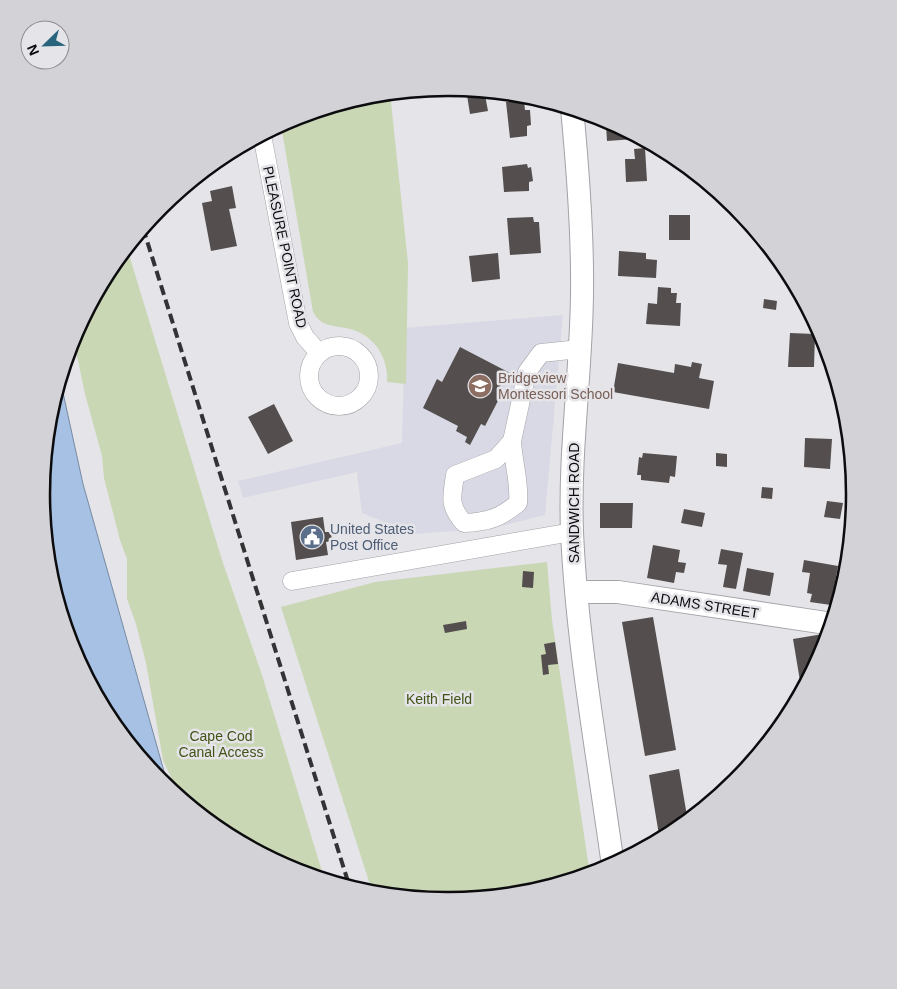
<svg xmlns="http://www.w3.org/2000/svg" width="897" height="989" viewBox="0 0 897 989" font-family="Arial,sans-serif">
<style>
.built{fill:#d8d9e5}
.green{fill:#cad7b5}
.water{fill:#a6c1e3;stroke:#788ba3}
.building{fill:#544f4e}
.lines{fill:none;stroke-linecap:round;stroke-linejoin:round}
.minor-casing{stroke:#a2a2a7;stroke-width:19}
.major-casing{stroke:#a2a2a7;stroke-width:24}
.minor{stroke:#fff;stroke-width:18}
.major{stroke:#fff;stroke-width:22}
.rail{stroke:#333335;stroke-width:4;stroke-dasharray:10 5;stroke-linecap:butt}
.labels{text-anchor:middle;stroke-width:5;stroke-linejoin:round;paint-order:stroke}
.street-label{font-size:14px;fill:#0c0c0e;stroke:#e4e4e9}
.education-label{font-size:14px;fill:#785e54;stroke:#e4e4e9;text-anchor:start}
.service-label{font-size:14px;fill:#4e5e75;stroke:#e4e4e9;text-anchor:start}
.park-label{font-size:14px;fill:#425316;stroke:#e4e4e9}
.rim{fill:none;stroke:#0c0c0e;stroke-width:2.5}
</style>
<rect width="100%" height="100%" fill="#e4e4e9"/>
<!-- built -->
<path class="built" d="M563 315 545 515 493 528 414 534 362 513 357 472 243 498 238 481 402 443 405 328Z"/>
<!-- green -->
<path class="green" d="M390 93 408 263 406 384 387 382C389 358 374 335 350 329 334 325 322 328 313 312L281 125 293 118 369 95Z
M127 248 222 560 262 675 325 881 292 871 222 833 181 799 163 760 146 663 136 624 127 599V559L120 540 104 478 102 456 85 394 73 337 110 268Z
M547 562 552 620 590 875 528 894 448 902 373 894 281 607 375 582Z"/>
<!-- water -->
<path class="water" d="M60 379 83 484 169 789 160 782 110 721 72 650 49 574 41 494 49 415Z"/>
<!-- building -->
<path class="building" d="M466 89 480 90 481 96 485 95 488 111 470 114Z
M524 101 525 110H530L531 125 527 126V136L510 138 506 102Z
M616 124 635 135V139L607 141 606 125Z
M645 148 647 181 626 182 625 159H635L634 149Z
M527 164 528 168 531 167 533 181 529 182V191L504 192 502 167Z
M232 186 236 208 229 209 237 246 211 251 202 203 212 201 210 191Z
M669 215H690V240H669Z
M533 217 534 222H539L541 253 510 255 507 218Z
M619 251 646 253V259L657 260 656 278 618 276Z
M498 253 500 279 472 282 469 256Z
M658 287 671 288V293H677L676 303H681L680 326 646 324 648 303 657 304Z
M764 299 777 301 776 310 763 308Z
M790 333 815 334 814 367H788Z
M460 347 510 373 505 384 502 383 497 393 501 395 485 426 481 424 470 445 465 442 467 437 456 431 458 426 423 408 437 379 442 382Z
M692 362 702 364 699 378 714 381 709 409 613 392 618 363 674 373 675 364 691 367Z
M274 404 293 441 268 454 248 417Z
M805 438 832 439 830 469 804 467Z
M643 453 677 456 675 477 670 476 669 483 641 480V475H637L639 457 642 458Z
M716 453 727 454V467L716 466Z
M762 487 773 488 772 499 761 498Z
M850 500 855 501 853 521 845 519Z
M827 501 843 503 840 519 824 517Z
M600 503H633L632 528H600Z
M684 509 705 513 702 527 681 523Z
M323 517 325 532H331L332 541 326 542 328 555 296 560 291 522Z
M653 545 680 550 678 562 686 563 684 573 676 572 674 583 647 578Z
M721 549 743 553 736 589 723 587 727 565 718 564Z
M804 560 838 566 831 605 810 602 812 594 807 593 810 573 802 572Z
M747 568 774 573 770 596 743 591Z
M523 571 534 572 533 588 522 587Z
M653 617 676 750 645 756 622 622Z
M466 621 467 629 445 633 443 625Z
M823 634 825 651 802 693 793 639Z
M555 642 558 664 548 665 549 674 543 675 541 655 546 654 544 644Z
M679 769 688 822 675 833 660 841 649 775Z"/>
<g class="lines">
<!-- minor casing -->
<g class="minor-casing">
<path id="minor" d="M262 135 298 323 305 337 319 353
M309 376a30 30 0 1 1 60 0a30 30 0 1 1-60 0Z
M512 441C513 462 520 482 518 503 500 518 488 522 464 523 448 505 452 497 455 475L496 459 512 441 527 372 541 353 580 349
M292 581 572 532"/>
</g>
<!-- major casing -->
<g class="major-casing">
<path id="major" d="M572 108C578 171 583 233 582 295 581 375 569 453 572 532 577 644 598 755 613 866
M576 592H618L833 624"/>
</g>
<!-- minor -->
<use href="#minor" class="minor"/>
<!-- major -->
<use href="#major" class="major"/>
<!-- rail -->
<path class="rail" d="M143 228 350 888"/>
</g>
<!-- icons -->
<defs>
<g id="school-disc" transform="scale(1.25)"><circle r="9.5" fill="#8d6e63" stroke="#e4e4e9"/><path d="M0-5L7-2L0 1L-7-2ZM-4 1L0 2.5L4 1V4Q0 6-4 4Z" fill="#fff"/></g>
<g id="civic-disc" transform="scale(1.25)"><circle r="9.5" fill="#5c6f8a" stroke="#e4e4e9"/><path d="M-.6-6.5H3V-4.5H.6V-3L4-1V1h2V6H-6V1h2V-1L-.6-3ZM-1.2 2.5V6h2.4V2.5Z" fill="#fff"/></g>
</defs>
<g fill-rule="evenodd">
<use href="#school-disc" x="480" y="386"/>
<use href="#civic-disc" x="312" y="537"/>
</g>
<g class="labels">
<!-- street labels -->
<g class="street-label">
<text transform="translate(285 247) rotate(78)" y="5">PLEASURE POINT ROAD</text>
<text transform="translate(574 503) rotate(-90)" y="5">SANDWICH ROAD</text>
<text transform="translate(705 605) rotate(9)" y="5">ADAMS STREET</text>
</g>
<!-- education labels -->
<g class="education-label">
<text x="498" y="383">Bridgeview<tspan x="498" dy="16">Montessori School</tspan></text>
</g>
<!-- service labels -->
<g class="service-label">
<text x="330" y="534">United States<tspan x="330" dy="16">Post Office</tspan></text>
</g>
<!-- park labels -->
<g class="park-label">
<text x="439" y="704">Keith Field</text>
<text x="221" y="741">Cape Cod<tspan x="221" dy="16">Canal Access</tspan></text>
</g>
</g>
<!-- crop -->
<path d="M0 0H897V989H0ZM50 494a398 398 0 1 1 796 0a398 398 0 1 1-796 0Z" fill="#d3d3d7" fill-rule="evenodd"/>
<path class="rim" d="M50 494a398 398 0 1 1 796 0a398 398 0 1 1-796 0Z"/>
<!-- north arrow -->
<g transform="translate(45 45) rotate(247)"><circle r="24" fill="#e4e4e9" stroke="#8e8e91"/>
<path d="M0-4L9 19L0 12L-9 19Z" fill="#28657c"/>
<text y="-8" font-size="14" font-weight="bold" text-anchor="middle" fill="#0c0c0e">N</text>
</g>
</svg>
